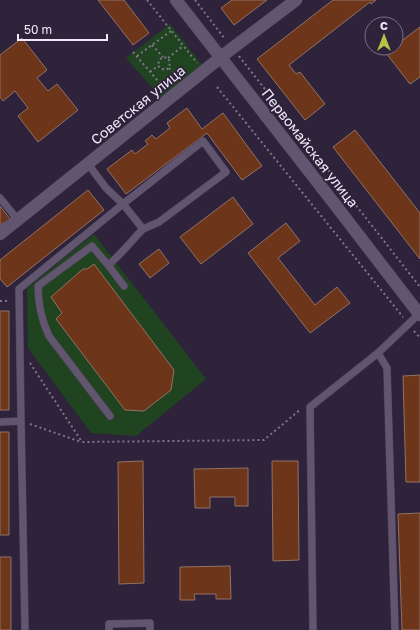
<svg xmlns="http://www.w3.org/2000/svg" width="420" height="630" viewBox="0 0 420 630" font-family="'Golos Text',sans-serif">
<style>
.green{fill:#204420}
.building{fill:#6d351a;stroke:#927265}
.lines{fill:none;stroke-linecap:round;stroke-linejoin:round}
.service-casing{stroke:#4b4155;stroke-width:8}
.minor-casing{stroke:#4b4155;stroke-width:13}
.tertiary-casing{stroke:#4b4155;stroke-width:13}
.path{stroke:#7f768a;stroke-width:2;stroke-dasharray:2 3;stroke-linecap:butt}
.service{stroke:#625570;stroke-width:7}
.minor{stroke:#625570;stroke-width:12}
.tertiary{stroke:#625570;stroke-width:12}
.labels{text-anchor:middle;stroke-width:3.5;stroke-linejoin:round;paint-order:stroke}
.street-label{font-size:14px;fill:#f1eafa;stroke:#2e233a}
</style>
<rect width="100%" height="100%" fill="#2e233a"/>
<!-- green -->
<path class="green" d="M170 24 203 66 162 99 126 58Z
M94 234 206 379 136 436 91 433 28 348 27 288Z"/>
<!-- building -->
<path class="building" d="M98 0H124L149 33 133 45Z
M232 0H267L234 25 221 8Z
M333 0H376L371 4 370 2 289 65 296 74 300 72 325 104 305 120 257 59Z
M420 27V77L410 84 386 53 392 48H396V45Z
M22 38 47 70 37 78 48 91 57 84 78 110 38 142 18 116 28 108 15 91 3 101 0 97V55Z
M187 108 202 129 223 113 262 166 242 180 207 133 126 194 107 169 132 150 135 154 148 144 145 141 152 135 156 139 170 128 167 123Z
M355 130 420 213V259L333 147Z
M88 190 104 210 7 287 0 279V260Z
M233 197 253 224 201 264 180 237Z
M0 206 10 219 0 225Z
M286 223 300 241 278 258 315 305 337 287 350 303 310 333 248 253Z
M159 249 169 263 150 278 139 264Z
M94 264 174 370 171 390 144 411 125 410 56 319 62 313 51 297 83 269H87Z
M0 311H9V410H0Z
M420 375V482H406L403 376Z
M0 432H9V535H0Z
M143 461 144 583 119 584 118 462Z
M272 461H298L299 560 273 561Z
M248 468V506H235V497H210V508H195L194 469Z
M420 513V630H402L398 514Z
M0 557H11V630H0Z
M230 566 231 599H216V594H194L195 600H180V567Z"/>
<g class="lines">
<!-- service casing -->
<g class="service-casing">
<path id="service" d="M0 198 18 220
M108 265 92 246 38 286C38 303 42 321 49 336L110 416
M124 286 108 265C122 254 131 241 143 229
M378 353 387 368 395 630
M21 421 25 630
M0 422 21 421 19 289 123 204 203 141 226 172 159 222 143 229 123 204 106 188 88 164
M109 630V624L150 623V630
M313 630 310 407 378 353 419 314"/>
</g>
<!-- minor casing -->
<g class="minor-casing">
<path id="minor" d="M0 234 230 50 296 0"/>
</g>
<!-- tertiary casing -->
<g class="tertiary-casing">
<path id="tertiary" d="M176 0 333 202 420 315"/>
</g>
<!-- path -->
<path class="path" d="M147 0 197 63
M195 0 225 39
M152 45 163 57
M133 52 164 88
M137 56 171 31
M239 56 420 287
M168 58 183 46
M169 68 178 77
M150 72 158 66 162 69 166 70 169 68 170 62 168 58 163 57 159 60 158 66
M217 87 403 317
M0 301H10
M414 331 420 338
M30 363 82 442 264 440 301 409
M30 424 81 442"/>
<!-- service -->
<use href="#service" class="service"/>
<!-- minor -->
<use href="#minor" class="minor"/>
<!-- tertiary -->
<use href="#tertiary" class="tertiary"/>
</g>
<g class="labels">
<!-- street labels -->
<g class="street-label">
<text transform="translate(138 105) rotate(-39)" y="5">Советская улица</text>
<text transform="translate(310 148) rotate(52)" y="5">Первомайская улица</text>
</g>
</g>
<!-- north arrow -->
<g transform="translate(384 36)"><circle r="19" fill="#2e233a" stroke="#7c7387"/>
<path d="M0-3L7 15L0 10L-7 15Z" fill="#b5c249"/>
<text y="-6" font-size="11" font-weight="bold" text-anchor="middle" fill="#f1eafa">С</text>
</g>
<!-- scale -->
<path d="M18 34v6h89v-6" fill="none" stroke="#f1eafa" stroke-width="2"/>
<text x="24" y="34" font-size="12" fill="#f1eafa" stroke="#2e233a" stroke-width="3" paint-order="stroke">50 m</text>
</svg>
